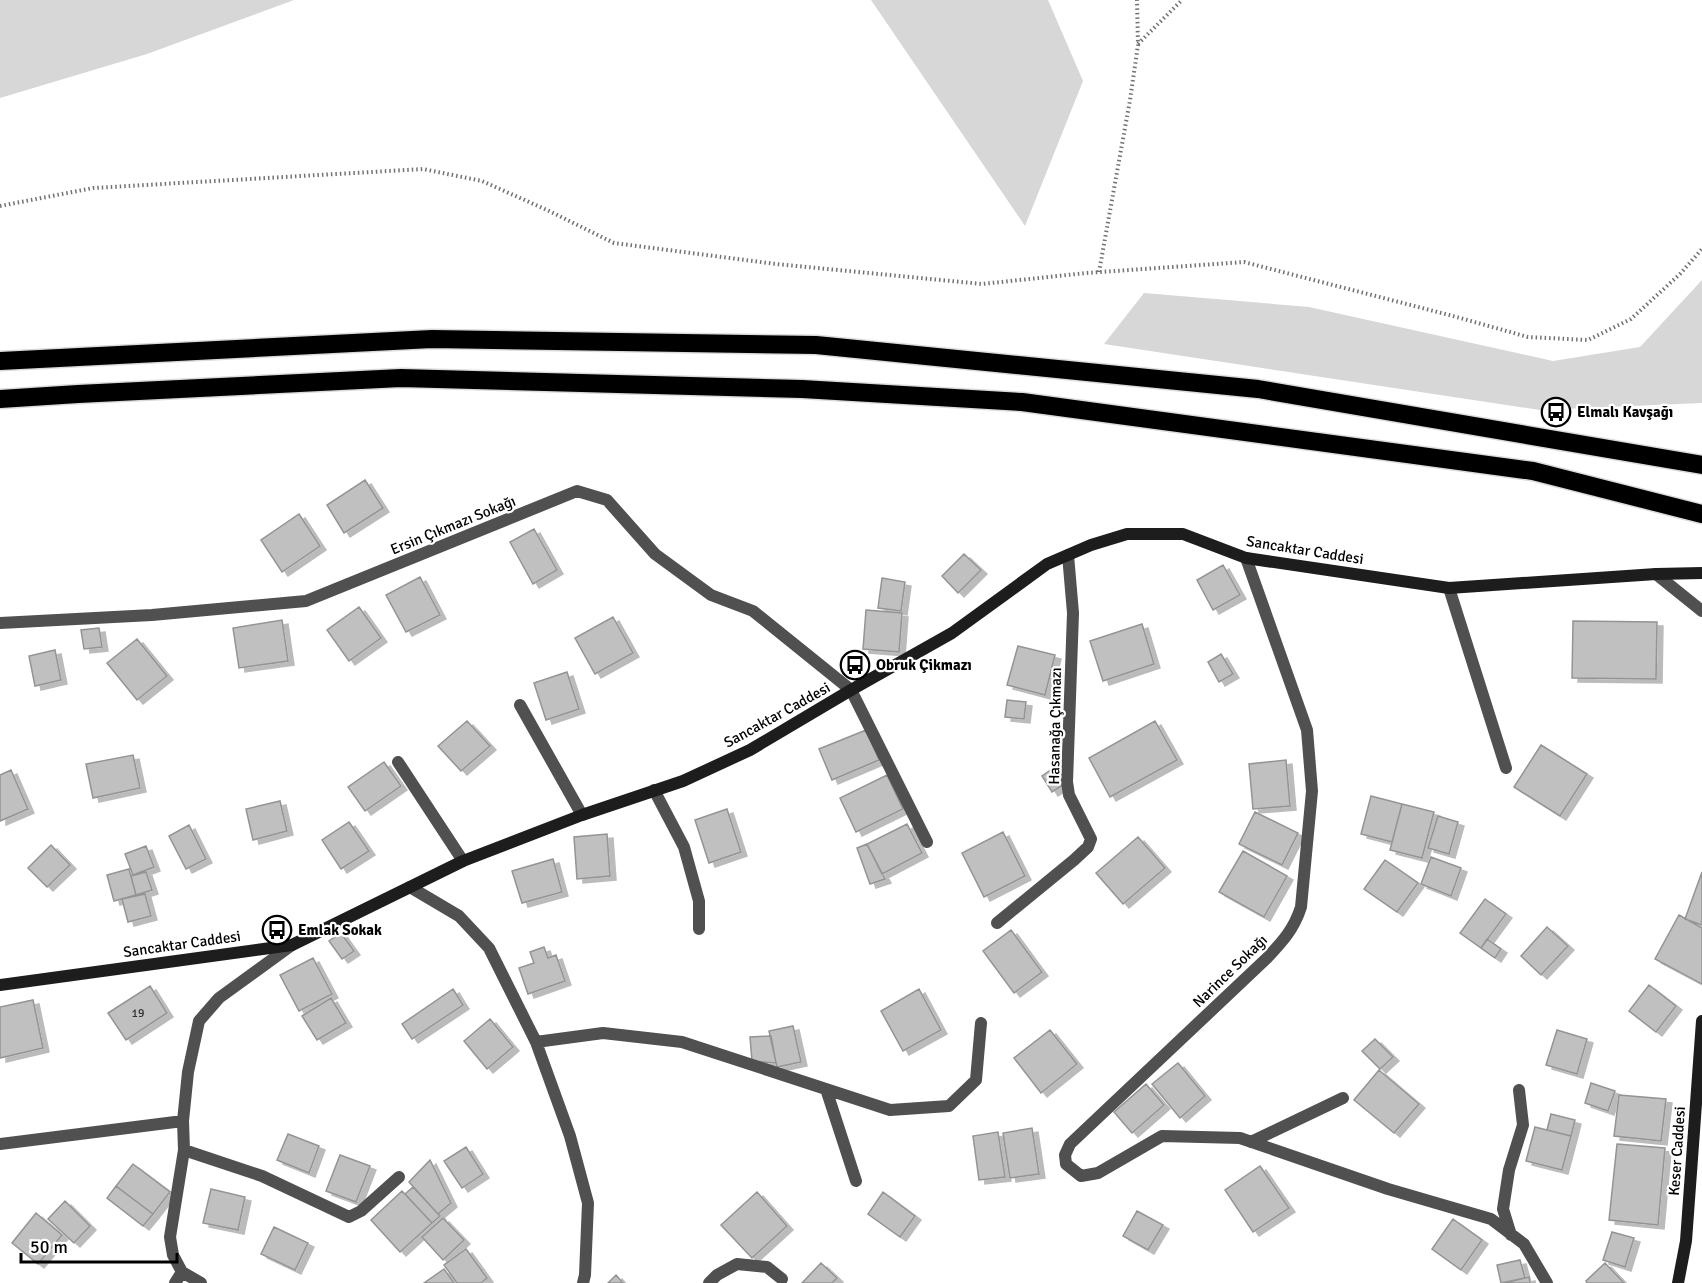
<svg xmlns="http://www.w3.org/2000/svg" width="1702" height="1283" viewBox="0 0 1702 1283" font-family="Signika,sans-serif">
<style>
.green{fill:#d7d7d7}
.building{fill:#c0c0c0;stroke:#949494;stroke-width:1.5;filter:url(#shadow)}
.lines{fill:none;stroke-linecap:round;stroke-linejoin:round}
.highway-casing{stroke:#dbdbdb;stroke-width:21}
.path{stroke:#727272;stroke-width:4;stroke-dasharray:1.5 3;stroke-linecap:butt}
.street{stroke:#505050;stroke-width:12}
.secondary{stroke:#1d1d1d;stroke-width:12}
.highway{stroke:#000;stroke-width:18}
.labels{text-anchor:middle;stroke-width:4.5;stroke-linejoin:round;paint-order:stroke}
.number-label{font-size:12px;fill:#303030}
.poi-label{font-size:15px;font-weight:bold;fill:#000;stroke:#fff;text-anchor:start}
.street-label{font-size:15px;fill:#000;stroke:#fff}
</style>
<defs>
<filter id="shadow"><feDropShadow dx="6" dy="4" stdDeviation="0" flood-color="#0004"/></filter>
</defs>
<rect width="100%" height="100%" fill="#fff"/>
<!-- green -->
<path class="green" d="M0 0H294L147 54 0 98Z
M871 0H1048L1083 81 1025 226Z
M1702 280V403L1540 410 1104 344 1144 293 1309 307 1553 361 1640 347Z"/>
<!-- building -->
<path class="building" d="M365 480 383 508 344 533 327 505Z
M299 514 320 546 282 572 261 540Z
M534 529 557 570 533 584 510 542Z
M964 554 981 570 958 593 942 576Z
M1223 565 1240 595 1213 610 1197 580Z
M420 577 440 615 406 632 386 595Z
M882 578 905 582 901 611 878 608Z
M359 607 381 638 349 661 327 630Z
M866 610 902 613 899 652 863 649Z
M613 617 633 653 595 674 575 638Z
M282 620 288 661 239 668 233 628Z
M1573 621 1657 622 1656 679 1572 678Z
M1142 624 1154 664 1103 681 1090 641Z
M99 628 102 647 84 649 81 630Z
M137 639 167 676 137 700 107 663Z
M1018 646 1055 655 1045 695 1007 685Z
M55 650 61 680 35 686 29 656Z
M1221 654 1233 674 1219 682 1208 662Z
M567 672 579 709 546 720 534 683Z
M1007 700 1026 702 1024 719 1005 717Z
M467 721 490 746 461 771 438 746Z
M1155 721 1177 760 1110 797 1089 758Z
M866 730 879 760 832 780 819 749Z
M1541 745 1587 774 1560 816 1514 787Z
M133 755 140 788 93 798 86 764Z
M1286 760 1290 806 1253 809 1249 764Z
M384 762 401 786 365 811 348 787Z
M1052 769 1063 785 1052 792 1042 776Z
M11 770 28 809 0 821V775Z
M887 775 903 809 856 832 840 798Z
M1371 796 1402 804 1392 842 1361 834Z
M280 801 287 831 253 840 246 809Z
M1402 804 1434 812 1422 858 1390 850Z
M727 809 741 852 709 863 695 820Z
M1255 812 1298 833 1282 865 1239 844Z
M1438 816 1458 822 1449 854 1428 848Z
M349 822 369 851 341 869 322 840Z
M907 824 922 853 882 874 867 844Z
M189 825 206 859 186 869 169 836Z
M1003 832 1025 876 984 897 962 853Z
M607 834 610 876 577 879 574 837Z
M1138 837 1165 868 1123 904 1096 873Z
M867 844 885 879 870 884 857 848Z
M51 845 70 865 47 887 28 868Z
M146 846 154 867 133 875 125 854Z
M1243 851 1287 876 1264 917 1219 892Z
M1431 857 1461 868 1451 896 1421 884Z
M553 859 562 892 522 903 512 871Z
M1385 860 1418 883 1397 912 1364 889Z
M129 869 136 895 114 901 107 875Z
M146 872 152 890 136 895 131 876Z
M1702 872V925L1685 919Z
M145 894 151 916 128 922 122 899Z
M1485 899 1506 914 1481 948 1460 933Z
M1679 915 1702 928V984L1655 959Z
M1547 927 1568 946 1541 975 1521 956Z
M1011 930 1042 972 1014 993 983 951Z
M341 933 354 951 342 959 329 941Z
M1487 939 1501 949 1495 958 1481 948Z
M544 947 548 958 556 955 565 981 528 994 519 968 534 963 530 952Z
M313 958 332 994 299 1011 280 975Z
M1649 985 1676 1006 1656 1032 1629 1011Z
M150 986 167 1013 126 1040 108 1013Z
M453 989 463 1005 412 1039 402 1024Z
M919 989 941 1030 903 1051 881 1011Z
M331 998 346 1023 317 1040 302 1016Z
M33 1000 43 1048 0 1058V1007Z
M490 1019 513 1047 487 1069 464 1041Z
M793 1026 801 1062 777 1067 769 1031Z
M1050 1030 1077 1064 1041 1093 1014 1058Z
M1557 1030 1587 1039 1577 1074 1546 1065Z
M771 1036 776 1063 752 1061 750 1037Z
M1375 1039 1393 1057 1380 1069 1362 1051Z
M1178 1063 1205 1096 1180 1118 1152 1084Z
M1379 1070 1419 1104 1394 1133 1354 1100Z
M1591 1083 1615 1091 1608 1111 1585 1103Z
M1146 1084 1164 1105 1132 1133 1114 1112Z
M1619 1095 1666 1099 1661 1141 1614 1136Z
M1551 1114 1575 1120 1571 1136 1547 1130Z
M1535 1127 1571 1136 1562 1170 1526 1161Z
M1032 1128 1039 1174 1010 1178 1003 1133Z
M998 1132 1005 1177 979 1180 973 1136Z
M288 1134 319 1146 309 1173 277 1160Z
M1617 1144 1665 1148 1658 1225 1609 1220Z
M466 1147 483 1174 462 1188 444 1161Z
M340 1155 370 1166 356 1202 326 1191Z
M430 1160 451 1203 438 1214 409 1182Z
M133 1164 170 1192 153 1214 116 1186Z
M1260 1166 1289 1208 1253 1232 1225 1190Z
M116 1186 153 1214 143 1226 107 1198Z
M413 1187 440 1216 432 1223 405 1194Z
M211 1189 245 1197 238 1230 203 1223Z
M402 1191 432 1223 400 1252 371 1220Z
M757 1192 787 1226 752 1258 721 1225Z
M883 1192 915 1216 900 1237 868 1214Z
M65 1201 90 1226 74 1243 48 1219Z
M1137 1211 1163 1225 1148 1250 1123 1236Z
M36 1213 62 1235 38 1264 12 1243Z
M443 1218 464 1240 443 1260 422 1237Z
M1453 1219 1482 1240 1461 1270 1432 1249Z
M274 1227 308 1243 295 1270 261 1254Z
M1612 1232 1634 1238 1625 1267 1603 1260Z
M466 1249 487 1278 481 1283H457L444 1265Z
M1520 1260 1525 1278 1501 1283 1497 1265Z
M821 1263 837 1278 832 1283H802Z
M1605 1263 1624 1283H1587L1586 1281Z
M444 1269 454 1283H424Z
M616 1275 623 1283H608Z
M1529 1277 1530 1283H1505Z"/>
<g class="lines">
<!-- highway casing -->
<g class="highway-casing">
<path id="highway" d="M0 361 432 339 816 345 1258 389 1702 465
M0 399 78 394 401 378 802 389 1022 402 1533 471 1702 514"/>
</g>
<!-- path -->
<path class="path" d="M1138 44 1182 0
M0 206 93 188 423 169 482 181 547 210 614 243 776 264 982 284 1086 273 1244 262 1453 316 1528 337 1588 340 1631 319 1680 274 1702 249
M1099 272 1130 100 1138 45 1137 0"/>
<!-- street -->
<path class="street" d="M1246 558 1307 730 1312 791 1301 907C1294 929 1283 941 1267 958L1070 1144 1065 1155 1066 1164 1081 1176 1098 1173 1162 1136 1240 1138 1388 1189 1491 1219 1524 1244 1547 1283
M1656 574 1702 611
M1449 588 1506 768
M0 623 152 615 306 601 577 491 607 500 655 554 711 595 753 611 851 690 927 842
M520 705 582 815
M398 762 463 861
M654 790 684 847 699 901V929
M410 887 459 916 489 948 536 1042 570 1136 588 1203 585 1275 583 1283
M997 923 1074 860 1088 847 1091 839 1069 795 1067 782 1073 613 1068 555
M536 1042 603 1033 682 1042 890 1110 949 1106 976 1080 981 1023
M826 1089 856 1181
M1251 1142 1343 1098
M0 1144 183 1121
M184 1150 262 1176 349 1217 361 1211 399 1177
M1511 1235 1503 1209 1509 1170 1523 1125 1519 1090
M175 1283 182 1272
M201 1283 182 1272 173 1255 170 1237 184 1150 183 1121 188 1072 199 1021 219 998 292 945
M709 1283 717 1275 737 1264 767 1267 782 1279"/>
<!-- secondary -->
<path class="secondary" d="M0 985 292 945 463 861 582 815 683 781 750 750 851 690 952 633 1047 564 1091 545 1127 534H1183L1246 558 1449 588 1656 574 1702 573
M1678 1283 1686 1241 1702 1021"/>
<!-- highway -->
<use href="#highway" class="highway"/>
</g>
<!-- icons -->
<defs>
<g id="bus-ring" transform="scale(1.5)"><circle r="9.5" fill="#fff" stroke="#000" stroke-width="1.5"/><path d="M-5-6H5V4H4V6H2V4H-2V6H-4V4H-5ZM-3.5-4V0h7V-4ZM-3.5 1.2v1.5H-2V1.2ZM2 1.2v1.5H3.5V1.2Z" fill="#000"/></g>
</defs>
<g fill-rule="evenodd">
<use href="#bus-ring" x="1556" y="412"/>
<use href="#bus-ring" x="855" y="665"/>
<use href="#bus-ring" x="277" y="930"/>
</g>
<g class="labels">
<!-- number labels -->
<g class="number-label">
<text x="138" y="1017">19</text>
</g>
<!-- poi labels -->
<g class="poi-label">
<text x="1577" y="417">Elmalı Kavşağı</text>
<text x="876" y="670">Obruk Çikmazı</text>
<text x="298" y="935">Emlak Sokak</text>
</g>
<!-- street labels -->
<g class="street-label">
<text transform="translate(453 525) rotate(-22)" y="5">Ersin Çıkmazı Sokağı</text>
<text transform="translate(1305 550) rotate(9)" y="5">Sancaktar Caddesi</text>
<text transform="translate(777 715) rotate(-29)" y="5">Sancaktar Caddesi</text>
<text transform="translate(1055 726) rotate(-89)" y="5">Hasanağa Çıkmazı</text>
<text transform="translate(182 944) rotate(-8)" y="5">Sancaktar Caddesi</text>
<text transform="translate(1230 971) rotate(-44)" y="5">Narince Sokağı</text>
<text transform="translate(1677 1151) rotate(-86)" y="5">Keser Caddesi</text>
</g>
</g>
<!-- scale -->
<path d="M21 1253v9h156v-9" fill="none" stroke="#000000" stroke-width="3"/>
<text x="30" y="1253" font-size="18" fill="#000000" stroke="#ffffff" stroke-width="4.5" paint-order="stroke">50 m</text>
</svg>
